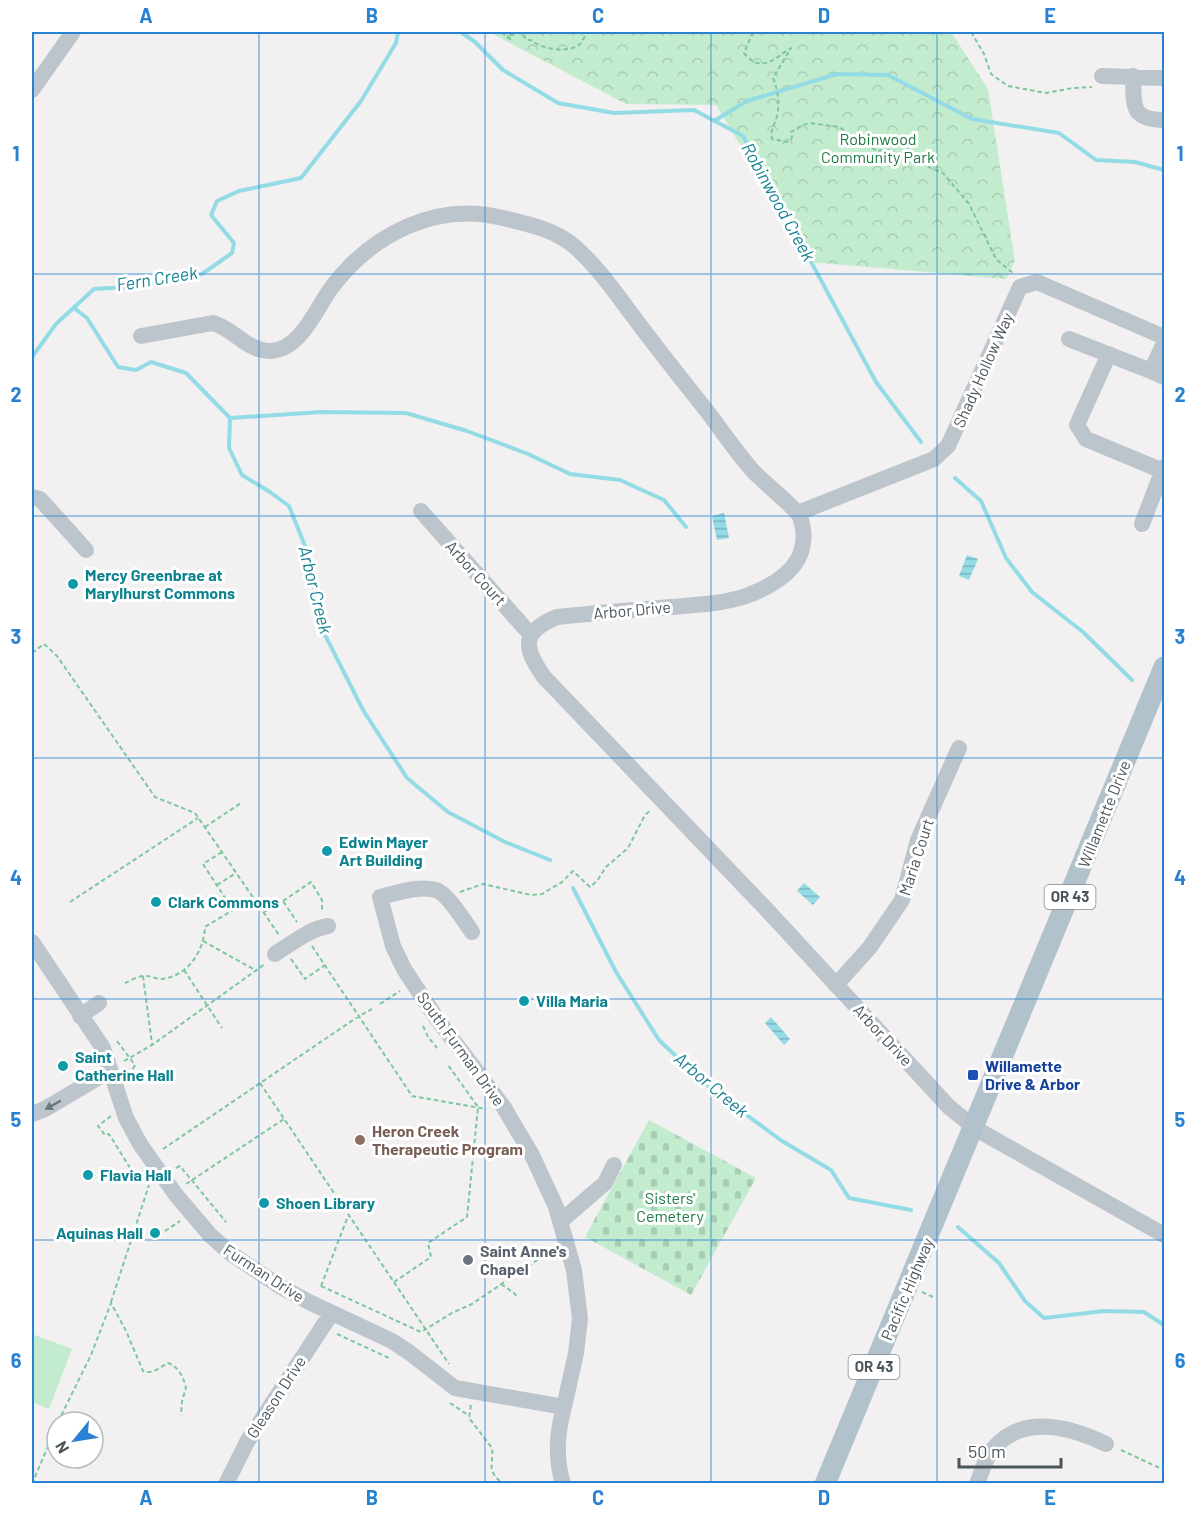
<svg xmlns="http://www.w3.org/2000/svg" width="1196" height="1515" viewBox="0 0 1196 1515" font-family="Barlow,sans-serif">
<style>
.forest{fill:url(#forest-crowns)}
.cemetery{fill:url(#cemetery-stones)}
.garden{fill:#c3eccf}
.water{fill:url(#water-rules)}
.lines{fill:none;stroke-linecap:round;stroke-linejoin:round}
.stream{stroke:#93dbe5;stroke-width:4}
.path{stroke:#7dc79d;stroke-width:2;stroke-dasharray:4.5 3;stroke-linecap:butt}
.minor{stroke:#bdc5cc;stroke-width:16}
.major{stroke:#b2c2cc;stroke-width:21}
.oneway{fill:#6c777e}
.grid{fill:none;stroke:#2882d4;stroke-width:1.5;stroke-opacity:0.55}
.culture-dot{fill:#0f9aa8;stroke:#fff;stroke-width:2}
.transit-dot{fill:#1a4fb4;stroke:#fff;stroke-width:2}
.education-dot{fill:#8d6e63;stroke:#fff;stroke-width:2}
.worship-dot{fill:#6b7280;stroke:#fff;stroke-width:2}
.labels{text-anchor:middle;stroke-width:6;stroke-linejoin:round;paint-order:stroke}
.shield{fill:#fff;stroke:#80888d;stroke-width:1.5}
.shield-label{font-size:15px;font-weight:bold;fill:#4a555c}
.park-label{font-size:16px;fill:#1f7944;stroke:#fff}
.street-label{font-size:16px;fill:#4a555c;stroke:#fff}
.culture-label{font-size:16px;font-weight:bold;fill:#0d838f;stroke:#fff;text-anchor:start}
.transit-label{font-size:16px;font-weight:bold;fill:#164399;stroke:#fff;text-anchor:start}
.education-label{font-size:16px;font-weight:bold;fill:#785e54;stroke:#fff;text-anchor:start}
.worship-label{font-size:16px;font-weight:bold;fill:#5b616d;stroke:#fff;text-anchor:start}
.water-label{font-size:18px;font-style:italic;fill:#178292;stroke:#fff}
.neatline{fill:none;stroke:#2882d4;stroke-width:2}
.grid-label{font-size:20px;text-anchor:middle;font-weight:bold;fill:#2882d4}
</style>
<defs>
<pattern id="forest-crowns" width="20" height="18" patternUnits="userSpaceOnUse" patternTransform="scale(1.5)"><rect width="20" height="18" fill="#c3eccf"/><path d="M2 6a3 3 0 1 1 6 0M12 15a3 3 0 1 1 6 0" fill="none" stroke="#a9ccb4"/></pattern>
<pattern id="cemetery-stones" width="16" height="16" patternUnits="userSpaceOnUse" patternTransform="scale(1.5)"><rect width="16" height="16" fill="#c3eccf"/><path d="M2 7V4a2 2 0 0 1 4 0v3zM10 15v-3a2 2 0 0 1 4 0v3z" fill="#a9ccb4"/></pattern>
<pattern id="water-rules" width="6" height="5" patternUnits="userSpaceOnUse" patternTransform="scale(1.5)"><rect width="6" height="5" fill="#93dbe5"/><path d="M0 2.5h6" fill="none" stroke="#7ab4bd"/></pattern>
</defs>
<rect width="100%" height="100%" fill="#f2f0f0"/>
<!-- forest -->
<path class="forest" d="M489 32H951L988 89 1015 261 1006 279 810 262 716 105 626 104Z"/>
<!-- cemetery -->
<path class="cemetery" d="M649 1120 756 1178 691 1295 585 1237Z"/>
<!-- garden -->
<path class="garden" d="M32 1334 72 1349 49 1409 32 1402Z"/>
<!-- water -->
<path class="water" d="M724 513 729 538 717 540 712 516Z
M967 555 978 559 969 580 959 576Z
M804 883 820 897 813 905 797 891Z
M771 1017 790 1039 784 1045 765 1023Z"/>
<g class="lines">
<!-- stream -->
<path class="stream" d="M461 32 475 42 503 70 558 103 614 113 694 110 743 136 876 382 921 442
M714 121 747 101 837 74 888 75 972 119 1059 133 1096 160 1135 162 1164 170
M74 308 87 318 118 367 136 370 151 362 186 373 230 418 229 448 242 475 270 492 289 506 309 556 321 627 363 710 407 778 448 812 505 842 550 860
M32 357 56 324 94 289 129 287 202 274 232 253 234 243 211 215 217 201 239 191 301 178 361 101 396 43 398 32
M230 418 321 412 406 413 467 431 528 454 570 474 620 480 664 500 686 527
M955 478 981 501 1006 558 1032 592 1083 632 1132 680
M573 888 616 972 659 1040 705 1084 782 1141 831 1170 849 1198 911 1210
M958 1227 999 1263 1025 1301 1044 1318 1104 1311 1144 1312 1164 1325"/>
<!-- path -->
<path class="path" d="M502 32 506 37 512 40 507 36 521 32 527 40H531C540 49 570 54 580 44 583 41 585 35 588 32
M753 32 744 53C762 74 773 59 791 48L773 78C778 90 780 103 777 116 775 124 770 130 772 139L787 142 792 138 791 132 803 125 810 123 839 127 877 151 888 150 943 173 969 204 996 259 1014 274
M971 32 984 54 991 74 1008 86 1046 93 1073 88 1092 87
M32 653 44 644 57 656 155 797 195 813 279 935
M205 827 241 803
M217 885 236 873
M460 892 483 884 531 895 542 894 562 882 573 871 590 887 597 881 606 867 628 848 645 815 650 811
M283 901 311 882 322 900V911
M70 902 198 818
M264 912 283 901 297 922
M203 941 257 971
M312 946 412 1096 486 1109
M291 959 305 979 325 965
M184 970 222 1028
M143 976 152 1044
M125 983C130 981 138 976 143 976 149 975 156 979 162 979 188 976 204 951 205 927L233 910 203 864 222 852
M380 1004 400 991
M423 1026 428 1037 437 1048
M117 1041 135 1065 129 1076
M124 1061 152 1045 265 964
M260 1083 449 1364
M111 1116 98 1126 105 1135 109 1134 135 1176 143 1171
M163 1149 356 1018 372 1009
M176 1168 180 1166 226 1222
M186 1184 284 1119
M165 1231 180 1221
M509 1279 552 1250
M394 1282 431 1257 428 1243 467 1217 478 1107 448 1065
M501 1284 514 1293 517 1297
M321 1286 421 1332 452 1313 472 1304 509 1279 503 1264
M321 1286 348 1216
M922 1292 933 1297
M111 1302 149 1185
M337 1334 389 1358
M450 1403 468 1415
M471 1405 469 1418 492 1448C494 1465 485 1471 504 1484
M58 1422 91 1355 111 1303 126 1331 143 1371C152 1375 160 1367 168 1363 178 1366 184 1378 186 1388L182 1401 181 1415
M1121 1450 1164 1470
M32 1484 57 1425"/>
<!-- minor -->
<path class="minor" d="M1102 76 1164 78
M1133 76C1134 105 1130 120 1164 120
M32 90 73 32
M141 336 213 323C234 329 247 351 270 351 301 350 316 308 332 287 372 234 437 201 503 218 528 224 554 229 574 246 597 266 615 292 633 316 658 350 684 382 710 415 724 434 738 454 753 471 763 482 796 508 800 517 805 530 805 546 798 559 788 577 765 589 746 596 722 604 695 605 671 607 633 610 595 613 557 617 521 632 523 647 544 677L768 911 949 1107 975 1128 992 1138 1164 1235
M1069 339 1151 371
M1164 343 1151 371 1164 377
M1109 354 1077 425 1086 439 1163 471
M32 497 40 499 86 550
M421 511 531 635
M798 513 934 459 948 446 1020 287 1037 282 1164 337
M1142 524 1164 467
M472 932C465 922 447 893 436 890 419 885 397 893 380 897L393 946 404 969 437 1019 503 1106 532 1155 556 1207 574 1270 580 1319 576 1353 564 1407
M32 942 103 1048 126 1118 140 1144 176 1195 210 1235 230 1253 281 1287 311 1303 392 1341 410 1353 455 1388 564 1407C557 1433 555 1457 563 1484
M275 954C291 944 309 929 328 926
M836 985 870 947 902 900 918 840 959 748
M80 1016 99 1003
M32 1114 45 1109 109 1071
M561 1221 605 1183 614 1165
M226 1484 247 1442 331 1314
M977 1484C981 1474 984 1462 990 1453 1019 1413 1068 1426 1106 1444"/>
<!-- major -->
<path class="major" d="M825 1484 1164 667"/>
</g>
<!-- one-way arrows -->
<defs><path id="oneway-solid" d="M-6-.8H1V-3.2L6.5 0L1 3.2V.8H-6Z" transform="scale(1.5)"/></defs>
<use class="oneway" href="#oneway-solid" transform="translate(53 1105) rotate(151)"/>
<!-- grid -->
<path class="grid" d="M259 32V1484M485 32V1484M711 32V1484M937 32V1484M32 274H1164M32 516H1164M32 758H1164M32 999H1164M32 1240H1164"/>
<!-- markers -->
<g class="culture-dot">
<circle cx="73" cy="584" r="6"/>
<circle cx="327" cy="851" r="6"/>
<circle cx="156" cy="902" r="6"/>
<circle cx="524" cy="1001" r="6"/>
<circle cx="63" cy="1066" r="6"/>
<circle cx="88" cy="1175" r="6"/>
<circle cx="264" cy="1203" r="6"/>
<circle cx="155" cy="1233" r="6"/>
</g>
<rect class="transit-dot" x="967" y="1069" width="12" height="12" rx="3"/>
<circle class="education-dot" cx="360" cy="1140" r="6"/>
<circle class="worship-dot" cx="468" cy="1260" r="6"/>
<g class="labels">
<!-- shield labels -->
<g class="shield">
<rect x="1044.5" y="885" width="51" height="24" rx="4.5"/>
<rect x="848.5" y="1355" width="51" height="24" rx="4.5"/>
</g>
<g class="shield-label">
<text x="1070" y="902">OR 43</text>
<text x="874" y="1372">OR 43</text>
</g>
<!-- park labels -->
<g class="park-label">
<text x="878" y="145">Robinwood<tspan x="878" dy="18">Community Park</tspan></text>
<text x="670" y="1204">Sisters'<tspan x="670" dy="18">Cemetery</tspan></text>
</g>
<!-- street labels -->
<g class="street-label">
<text transform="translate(983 370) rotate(-66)" y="6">Shady Hollow Way</text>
<text transform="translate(476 573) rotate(48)" y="6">Arbor Court</text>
<text transform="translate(632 610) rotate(-5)" y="6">Arbor Drive</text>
<text transform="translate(1104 814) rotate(-68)" y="6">Willamette Drive</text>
<text transform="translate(916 857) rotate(-72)" y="6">Maria Court</text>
<text transform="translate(883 1035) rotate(47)" y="6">Arbor Drive</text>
<text transform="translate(461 1049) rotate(54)" y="6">South Furman Drive</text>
<text transform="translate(264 1273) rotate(33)" y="6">Furman Drive</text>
<text transform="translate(907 1289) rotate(-67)" y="6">Pacific Highway</text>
<text transform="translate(276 1397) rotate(-57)" y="6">Gleason Drive</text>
</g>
<!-- culture labels -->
<g class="culture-label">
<text x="85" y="581">Mercy Greenbrae at<tspan x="85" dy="18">Marylhurst Commons</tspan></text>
<text x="339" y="848">Edwin Mayer<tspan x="339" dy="18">Art Building</tspan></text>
<text x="168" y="908">Clark Commons</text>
<text x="536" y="1007">Villa Maria</text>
<text x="75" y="1063">Saint<tspan x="75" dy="18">Catherine Hall</tspan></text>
<text x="100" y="1181">Flavia Hall</text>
<text x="276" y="1209">Shoen Library</text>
<text x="143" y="1239" text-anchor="end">Aquinas Hall</text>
</g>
<!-- transit labels -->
<g class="transit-label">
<text x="985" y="1072">Willamette<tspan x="985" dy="18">Drive &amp; Arbor</tspan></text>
</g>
<!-- education labels -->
<g class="education-label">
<text x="372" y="1137">Heron Creek<tspan x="372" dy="18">Therapeutic Program</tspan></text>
</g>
<!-- worship labels -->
<g class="worship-label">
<text x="480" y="1257">Saint Anne's<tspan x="480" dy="18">Chapel</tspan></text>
</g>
<!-- water labels -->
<g class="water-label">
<text transform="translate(778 202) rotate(61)" y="6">Robinwood Creek</text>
<text transform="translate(157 279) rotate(-9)" y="6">Fern Creek</text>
<text transform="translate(315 590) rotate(76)" y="6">Arbor Creek</text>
<text transform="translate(711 1085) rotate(40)" y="6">Arbor Creek</text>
</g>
</g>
<!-- border -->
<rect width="1196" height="1515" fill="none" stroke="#ffffff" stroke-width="66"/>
<!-- north arrow -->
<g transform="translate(75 1440) rotate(240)"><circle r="28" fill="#ffffff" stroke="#b7bbbe" stroke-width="1.5"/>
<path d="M0-4.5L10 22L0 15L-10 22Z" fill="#2882d4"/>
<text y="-9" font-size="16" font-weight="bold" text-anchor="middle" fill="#4a555c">N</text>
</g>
<!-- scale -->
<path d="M959 1458v9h102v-9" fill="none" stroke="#4a555c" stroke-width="3"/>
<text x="968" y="1458" font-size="18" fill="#4a555c" stroke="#ffffff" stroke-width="4.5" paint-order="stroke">50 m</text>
<rect x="33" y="33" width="1130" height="1449" class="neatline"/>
<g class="grid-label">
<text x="146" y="23">A</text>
<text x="372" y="23">B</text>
<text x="598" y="23">C</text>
<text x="824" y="23">D</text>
<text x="1050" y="23">E</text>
<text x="16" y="161">1</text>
<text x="1180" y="161">1</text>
<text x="16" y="402">2</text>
<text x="1180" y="402">2</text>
<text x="16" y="644">3</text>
<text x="1180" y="644">3</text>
<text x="16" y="885">4</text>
<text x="1180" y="885">4</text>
<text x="16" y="1127">5</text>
<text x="1180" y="1127">5</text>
<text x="16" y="1368">6</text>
<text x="1180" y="1368">6</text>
<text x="146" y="1505">A</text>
<text x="372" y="1505">B</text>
<text x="598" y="1505">C</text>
<text x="824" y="1505">D</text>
<text x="1050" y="1505">E</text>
</g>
</svg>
